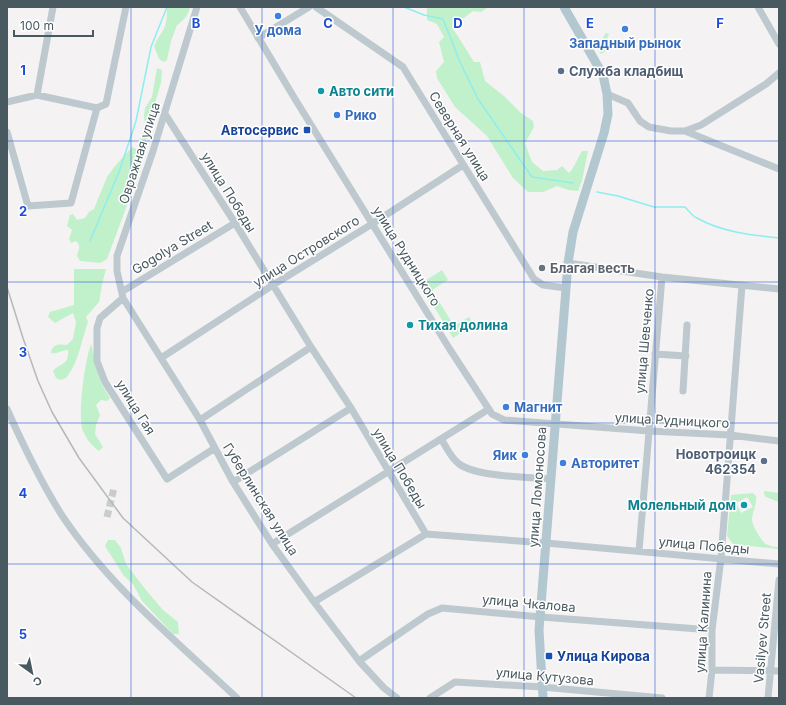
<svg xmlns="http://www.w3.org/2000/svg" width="786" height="705" viewBox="0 0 786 705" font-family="Inter,sans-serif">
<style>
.green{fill:#c1f1ca;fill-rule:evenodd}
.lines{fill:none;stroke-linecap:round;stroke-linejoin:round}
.stream{stroke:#8eedee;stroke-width:1.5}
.minor-tunnel{stroke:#c9ccce;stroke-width:7;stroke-dasharray:7 3.5;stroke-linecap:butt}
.minor{stroke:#bdc9ce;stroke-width:7}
.major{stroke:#b2c7d0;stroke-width:9}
.rail{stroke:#b4b9bc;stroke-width:1.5}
.grid{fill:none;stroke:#1d4ed8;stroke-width:1;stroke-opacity:0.55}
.shop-dot{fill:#3f7fe0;stroke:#fff;stroke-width:1.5}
.service-dot{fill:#5c6f8a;stroke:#fff;stroke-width:1.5}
.culture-dot{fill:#0f9aa8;stroke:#fff;stroke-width:1.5}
.transit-dot{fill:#1a4fb4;stroke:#fff;stroke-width:1.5}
.worship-dot{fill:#6b7280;stroke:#fff;stroke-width:1.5}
.labels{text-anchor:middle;stroke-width:3;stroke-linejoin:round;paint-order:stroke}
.shop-label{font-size:13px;font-weight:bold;fill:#366cbe;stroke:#fff;text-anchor:start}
.service-label{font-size:13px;font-weight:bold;fill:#4e5e75;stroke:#fff;text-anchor:start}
.culture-label{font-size:13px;font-weight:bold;fill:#0d838f;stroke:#fff;text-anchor:start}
.transit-label{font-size:13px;font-weight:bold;fill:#164399;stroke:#fff;text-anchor:end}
.street-label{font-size:13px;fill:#495960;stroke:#fff}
.worship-label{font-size:13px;font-weight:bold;fill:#5b616d;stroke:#fff;text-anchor:start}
.grid-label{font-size:13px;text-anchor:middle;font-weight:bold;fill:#1d4ed8;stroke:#fff;stroke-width:3;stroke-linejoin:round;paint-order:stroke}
</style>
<rect width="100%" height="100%" fill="#f4f2f2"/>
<!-- green -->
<path class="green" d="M167 7H190C188 16 184 20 177 25L171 41 167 60 164 62 159 59 154 46C156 41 159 37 162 32 167 25 167 15 167 7Z
M427 7 487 8 481 12 473 11 452 27 474 62H480L485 81 505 97 521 113 533 121 534 127 525 143 532 162 543 171 557 170 562 166 569 173C575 167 577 159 582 151H588L582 181 578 191 568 190 557 186 543 192H528L513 178 487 136 455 107 437 78 436 71 444 62 439 42 444 37 437 24 427 20Z
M606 33 609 34 604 48 606 51 601 54 596 47 597 42 602 39Z
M157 68 162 70 161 83 155 103 156 109 144 145 139 143 145 125 144 116 145 108 152 97Z
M132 147 140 151 141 168 107 259 100 263 80 261 77 256C78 249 82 247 76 241L71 243 69 239 72 230 67 226 70 215 73 214 77 220 85 218 89 212 94 209 107 177 115 166Z
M74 269H106L103 280 99 302 86 317 88 322C81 341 79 362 66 378L60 380 56 378 53 371C61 362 69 366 68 350 62 350 58 354 51 353 52 344 59 344 67 345L73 339 76 322 73 313 55 323 48 317 50 312 74 305Z
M442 270 448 280 432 290 454 326 469 317 474 325 453 338 420 284Z
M91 344 102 385 110 398 107 401 101 400 96 405 100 415 96 425 95 434 103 447 99 451C92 446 87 440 83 431 77 416 85 360 91 344Z
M764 491 779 493V502L766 497 764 494Z
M753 493 756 496C757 505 752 512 752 520 752 525 762 542 766 544 770 546 774 547 778 547V549L733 544 727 536 731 495ZM747 497 753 507 741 513 736 503Z
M108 540H115L121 548 126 564 146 590 163 610 178 622 179 634H173L142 601 133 584 124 576 105 546Z"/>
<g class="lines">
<!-- stream -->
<path class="stream" d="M404 7 424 15 443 19 460 62 478 99 532 177 573 183
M597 192 618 196 654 207H685C689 211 692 216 697 218 721 232 751 235 779 238
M90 241 119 172 136 121 151 47 167 7"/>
<!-- minor-tunnel -->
<path class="minor-tunnel" d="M107 517 114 488"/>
<!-- minor -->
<path class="minor" d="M197 7 153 151 117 256V271L123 298 200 420 233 482 272 544 314 602 359 661 384 688 397 698
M240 7 295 99 449 348 492 414 504 420 649 431 730 435 779 441
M316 7 403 67 534 279 543 285 566 288
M758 7 779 44
M258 38 309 7
M607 94 628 103 640 121 649 127 671 131H685L779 169
M37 95 53 7
M7 102 37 95 97 108
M165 114 235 223 311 347 351 408 426 534 546 543 779 564
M685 131 701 125 766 84 779 73
M7 132 28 206 71 203 97 108 106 104 126 7
M568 263 662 277 779 289
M123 291 235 223
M123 298 100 318 97 328V361L105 382 167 479 215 448
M655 354 686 356
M161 358 273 285 372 224 463 165
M683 391 687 325
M7 409C23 445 40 480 61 514 108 585 175 640 237 698
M200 420 311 347
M441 439C446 446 450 456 457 462 471 477 529 477 551 479
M233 482 351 408
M272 544 489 409
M639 551 662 277
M314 602 426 534
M359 661 428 614 442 608 541 617 712 630
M712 670 779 671
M430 698 455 682 542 687 662 698
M709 698 712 670V630L721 558 742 285
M768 698 779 580"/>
<!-- major -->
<path class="major" d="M543 698 539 630 568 263 573 232 604 133 608 114 607 94 603 75 564 7"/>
<!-- rail -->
<path class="rail" d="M7 287 23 338 38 381 52 412 79 458 123 518 192 582 356 698"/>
</g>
<!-- grid -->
<path class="grid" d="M131 7V698M262 7V698M393 7V698M524 7V698M655 7V698M7 141H779M7 282H779M7 423H779M7 564H779"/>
<!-- markers -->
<g class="shop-dot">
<circle cx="278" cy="16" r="4"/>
<circle cx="625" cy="29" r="4"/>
<circle cx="337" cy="115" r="4"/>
<circle cx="506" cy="407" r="4"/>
<circle cx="525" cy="455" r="4"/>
<circle cx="563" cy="463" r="4"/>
</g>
<g class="service-dot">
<circle cx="561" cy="71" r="4"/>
<circle cx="764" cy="461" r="4"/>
</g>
<g class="culture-dot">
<circle cx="321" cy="91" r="4"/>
<circle cx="410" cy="325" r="4"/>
<circle cx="744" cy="505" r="4"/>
</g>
<g class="transit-dot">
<rect x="303" y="126" width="8" height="8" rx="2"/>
<rect x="545" y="652" width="8" height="8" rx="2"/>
</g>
<circle class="worship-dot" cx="542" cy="268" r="4"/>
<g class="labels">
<!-- shop labels -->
<g class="shop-label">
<text x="278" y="35" text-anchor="middle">У дома</text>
<text x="625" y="48" text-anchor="middle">Западный рынок</text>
<text x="345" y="120">Рико</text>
<text x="514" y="412">Магнит</text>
<text x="517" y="460" text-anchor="end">Яик</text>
<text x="571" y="468">Авторитет</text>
</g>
<!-- service labels -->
<g class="service-label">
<text x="569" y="76">Служба кладбищ</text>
<text x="756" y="459" text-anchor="end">Новотроицк<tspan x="756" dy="15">462354</tspan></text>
</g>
<!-- culture labels -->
<g class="culture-label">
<text x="329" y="96">Авто сити</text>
<text x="418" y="330">Тихая долина</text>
<text x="736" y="510" text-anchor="end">Молельный дом</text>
</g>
<!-- transit labels -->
<g class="transit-label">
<text x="299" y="135">Автосервис</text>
<text x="557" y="661" text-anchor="start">Улица Кирова</text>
</g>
<!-- street labels -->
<g class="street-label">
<text transform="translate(460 136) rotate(58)" y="5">Северная улица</text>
<text transform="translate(139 153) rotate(-72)" y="5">Овражная улица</text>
<text transform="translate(229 192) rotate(58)" y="5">улица Победы</text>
<text transform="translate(172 247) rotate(-31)" y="5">Gogolya Street</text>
<text transform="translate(306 251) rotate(-32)" y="5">улица Островского</text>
<text transform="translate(407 256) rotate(58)" y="5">улица Рудницкого</text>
<text transform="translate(644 341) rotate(-85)" y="5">улица Шевченко</text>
<text transform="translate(136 407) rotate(58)" y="5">улица Гая</text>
<text transform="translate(672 420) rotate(3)" y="5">улица Рудницкого</text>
<text transform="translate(400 468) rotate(59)" y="5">улица Победы</text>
<text transform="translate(537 487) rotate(-86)" y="5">улица Ломоносова</text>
<text transform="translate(261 499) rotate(58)" y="5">Губерлинская улица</text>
<text transform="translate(704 545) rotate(5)" y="5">улица Победы</text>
<text transform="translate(529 603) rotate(5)" y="5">улица Чкалова</text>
<text transform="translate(703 622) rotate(-86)" y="5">улица Калинина</text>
<text transform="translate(762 638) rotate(-85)" y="5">Vasilyev Street</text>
<text transform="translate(545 676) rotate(5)" y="5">улица Кутузова</text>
</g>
<!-- worship labels -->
<g class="worship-label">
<text x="550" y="273">Благая весть</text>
</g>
</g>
<g class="grid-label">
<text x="196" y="28">B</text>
<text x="328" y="28">C</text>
<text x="458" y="28">D</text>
<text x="590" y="28">E</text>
<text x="720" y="28">F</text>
<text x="23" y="75">1</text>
<text x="23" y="216">2</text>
<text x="23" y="357">3</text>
<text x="23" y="498">4</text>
<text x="23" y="639">5</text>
</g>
<!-- border -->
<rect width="786" height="705" fill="none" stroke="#495960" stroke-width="16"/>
<!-- north arrow -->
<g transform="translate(32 673) rotate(147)" stroke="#ffffff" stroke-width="3" paint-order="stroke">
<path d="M0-3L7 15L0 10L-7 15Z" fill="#495960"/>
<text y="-6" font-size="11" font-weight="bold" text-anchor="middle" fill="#495960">С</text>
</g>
<!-- scale -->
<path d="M14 30v6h79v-6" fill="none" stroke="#495960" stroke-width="2"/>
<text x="20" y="30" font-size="12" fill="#495960" stroke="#ffffff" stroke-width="3" paint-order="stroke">100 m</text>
</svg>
